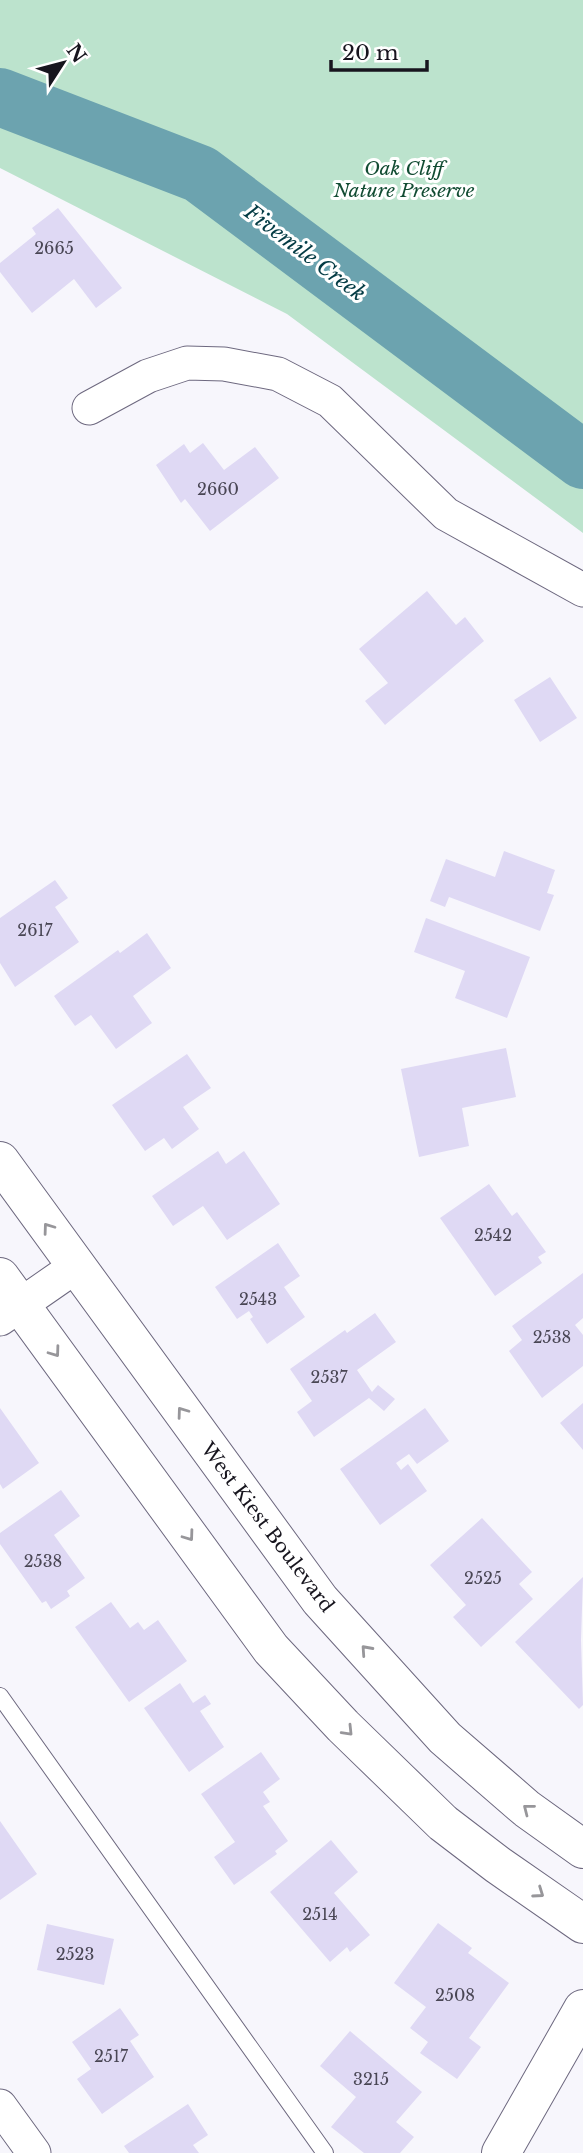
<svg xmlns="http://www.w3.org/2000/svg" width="583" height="2153" viewBox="0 0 583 2153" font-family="'Libre Baskerville',serif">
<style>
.green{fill:#bce3cd}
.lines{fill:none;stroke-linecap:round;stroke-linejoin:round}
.river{stroke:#6ca3af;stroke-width:58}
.building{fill:#dfd9f4}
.service-casing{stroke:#6d687f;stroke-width:18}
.minor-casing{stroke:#6d687f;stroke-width:35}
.tertiary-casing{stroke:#6d687f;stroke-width:40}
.secondary-casing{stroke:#6d687f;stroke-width:40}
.service{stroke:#fff;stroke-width:16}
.minor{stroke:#fff;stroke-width:33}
.tertiary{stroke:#fff;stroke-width:38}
.secondary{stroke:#fff;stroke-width:38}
.oneway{stroke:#97969a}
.labels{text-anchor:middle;stroke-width:6;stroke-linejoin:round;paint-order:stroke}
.number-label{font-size:16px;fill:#494654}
.park-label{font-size:19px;font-style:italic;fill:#124c33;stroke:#fff}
.street-label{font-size:19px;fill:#17151e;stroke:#fff}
.water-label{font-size:21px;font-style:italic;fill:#043b44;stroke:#fff}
</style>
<rect width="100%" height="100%" fill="#f7f6fc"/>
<!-- green -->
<path class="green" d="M0 0H583V533L287 314 0 168Z"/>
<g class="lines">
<!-- river -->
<path class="river" d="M0 97 200 174 583 460"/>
</g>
<!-- building -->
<path class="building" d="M58 208 122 288 96 308 74 279 32 313 0 272V263L36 234 32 228Z
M203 443 224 470 255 447 279 478 210 531 185 499 181 503 156 465 184 444 190 453Z
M427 591 456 625 465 617 484 641 385 725 365 701 388 683 359 649Z
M550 677 577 718 540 742 514 700Z
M504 851 555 870 547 893 554 895 540 931 449 897 445 907 430 901 446 859 495 877Z
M55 880 68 898 55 907 79 942 15 987 0 963V918Z
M426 918 530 957 507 1018 455 998 465 971 414 952Z
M147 933 171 968 133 996 152 1023 116 1049 91 1015 75 1026 54 996 118 950 120 953Z
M506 1048 516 1097 462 1108 469 1146 419 1157 401 1069Z
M187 1054 211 1088 183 1107 199 1129 172 1149 164 1138 145 1151 112 1105Z
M218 1151 226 1164 244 1151 280 1204 227 1240 203 1206 173 1226 152 1196Z
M489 1184 512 1216 517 1212 546 1252 538 1257 542 1263 495 1296 440 1218Z
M278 1243 300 1276 284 1287 305 1317 267 1344 250 1319 253 1317 249 1311 237 1319 215 1287Z
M583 1273V1318L575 1325 583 1335V1366L542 1398 509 1351 522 1340 512 1326Z
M375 1313 396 1342 357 1370 372 1392 378 1385 395 1399 384 1411 369 1398 314 1437 297 1412 312 1401 290 1369 345 1330 347 1333Z
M583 1403V1450L560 1423Z
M0 1408 39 1463 3 1489 0 1484Z
M425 1408 449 1441 417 1464 409 1454 396 1463 401 1470 408 1464 427 1491 380 1525 340 1469Z
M61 1490 80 1516 54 1535 85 1578 67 1591 70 1596 51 1609 46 1601 42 1603 0 1544V1533Z
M482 1518 532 1572 519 1584 533 1599 481 1647 453 1617 466 1605 430 1565Z
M583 1577 581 1640 583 1705 579 1709 515 1642Z
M111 1602 130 1628 138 1622 144 1630 158 1620 187 1661 129 1702 75 1627Z
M180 1683 193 1703 205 1695 211 1704 200 1711 224 1747 189 1772 144 1708Z
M261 1752 280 1779 263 1792 270 1802 263 1806 288 1841 275 1851 277 1854 234 1885 214 1857 235 1842 201 1794Z
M0 1821 37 1874 0 1900Z
M331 1840 358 1872 334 1893 370 1935 350 1952 347 1947 330 1962 270 1892Z
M438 1923 472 1948 468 1953 509 1983 469 2038 481 2047 457 2079 420 2053 428 2042 410 2028 426 2007 394 1983Z
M47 1924 114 1939 104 1985 37 1970Z
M120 2008 139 2035 130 2041 154 2077 102 2114 77 2079 91 2069 72 2042Z
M350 2031 422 2092 396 2122 414 2137 400 2153H364L331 2127 356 2097 320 2066Z
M188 2104 208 2135 193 2145 199 2153H129L124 2146Z"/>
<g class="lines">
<!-- service casing -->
<g class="service-casing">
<path id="service" d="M0 1696 325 2153"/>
</g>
<!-- minor casing -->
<g class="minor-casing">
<path id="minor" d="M89 408 148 376 187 363 224 364 278 374 330 401 446 514 583 590
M0 1319 75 1267
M0 2106 34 2153"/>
</g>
<!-- tertiary casing -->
<g class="tertiary-casing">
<path id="tertiary" d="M501 2153 583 2009"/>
</g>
<!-- secondary casing -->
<g class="secondary-casing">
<path id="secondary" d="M0 1161 320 1600 445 1738 527 1809 583 1849
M0 1277 271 1649 343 1726 443 1823 498 1865 583 1924"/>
</g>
<!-- service -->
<use href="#service" class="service"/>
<!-- minor -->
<use href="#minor" class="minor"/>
<!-- tertiary -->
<use href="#tertiary" class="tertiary"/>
<!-- secondary -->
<use href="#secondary" class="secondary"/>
</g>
<!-- one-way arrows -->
<defs><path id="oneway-chevron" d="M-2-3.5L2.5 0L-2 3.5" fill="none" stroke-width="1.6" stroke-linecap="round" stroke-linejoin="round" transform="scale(1.75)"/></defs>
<g class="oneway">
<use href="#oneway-chevron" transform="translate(48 1228) rotate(-126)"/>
<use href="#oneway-chevron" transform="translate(55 1352) rotate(54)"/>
<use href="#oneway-chevron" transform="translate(182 1412) rotate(-126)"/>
<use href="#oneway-chevron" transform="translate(189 1536) rotate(54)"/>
<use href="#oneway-chevron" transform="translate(366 1650) rotate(-132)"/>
<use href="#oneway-chevron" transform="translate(348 1731) rotate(46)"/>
<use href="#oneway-chevron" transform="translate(528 1809) rotate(-142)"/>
<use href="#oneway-chevron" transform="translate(539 1893) rotate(35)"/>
</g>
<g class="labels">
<!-- number labels -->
<g class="number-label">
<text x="54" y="254">2665</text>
<text x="218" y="495">2660</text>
<text x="35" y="936">2617</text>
<text x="493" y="1241">2542</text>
<text x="258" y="1305">2543</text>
<text x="552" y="1343">2538</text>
<text x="329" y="1383">2537</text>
<text x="43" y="1567">2538</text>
<text x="483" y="1584">2525</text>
<text x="320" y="1920">2514</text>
<text x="75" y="1960">2523</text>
<text x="455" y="2001">2508</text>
<text x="111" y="2062">2517</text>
<text x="371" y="2085">3215</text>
</g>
<!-- park labels -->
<g class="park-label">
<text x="404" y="175">Oak Cliff<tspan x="404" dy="22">Nature Preserve</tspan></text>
</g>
<!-- street labels -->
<g class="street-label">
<text transform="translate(268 1527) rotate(53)" y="7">West Kiest Boulevard</text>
</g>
<!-- water labels -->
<g class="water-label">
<text transform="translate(305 253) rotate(37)" y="7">Fivemile Creek</text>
</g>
</g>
<!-- north arrow -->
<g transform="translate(63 63) rotate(54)" stroke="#ffffff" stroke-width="5" paint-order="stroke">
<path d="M0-5L12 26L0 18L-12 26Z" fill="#17151e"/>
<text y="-10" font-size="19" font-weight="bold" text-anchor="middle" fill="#17151e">N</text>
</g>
<!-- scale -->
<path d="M331 60v10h96v-10" fill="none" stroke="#17151e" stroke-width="3.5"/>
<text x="342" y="60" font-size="21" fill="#17151e" stroke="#ffffff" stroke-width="5" paint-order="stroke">20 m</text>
</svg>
